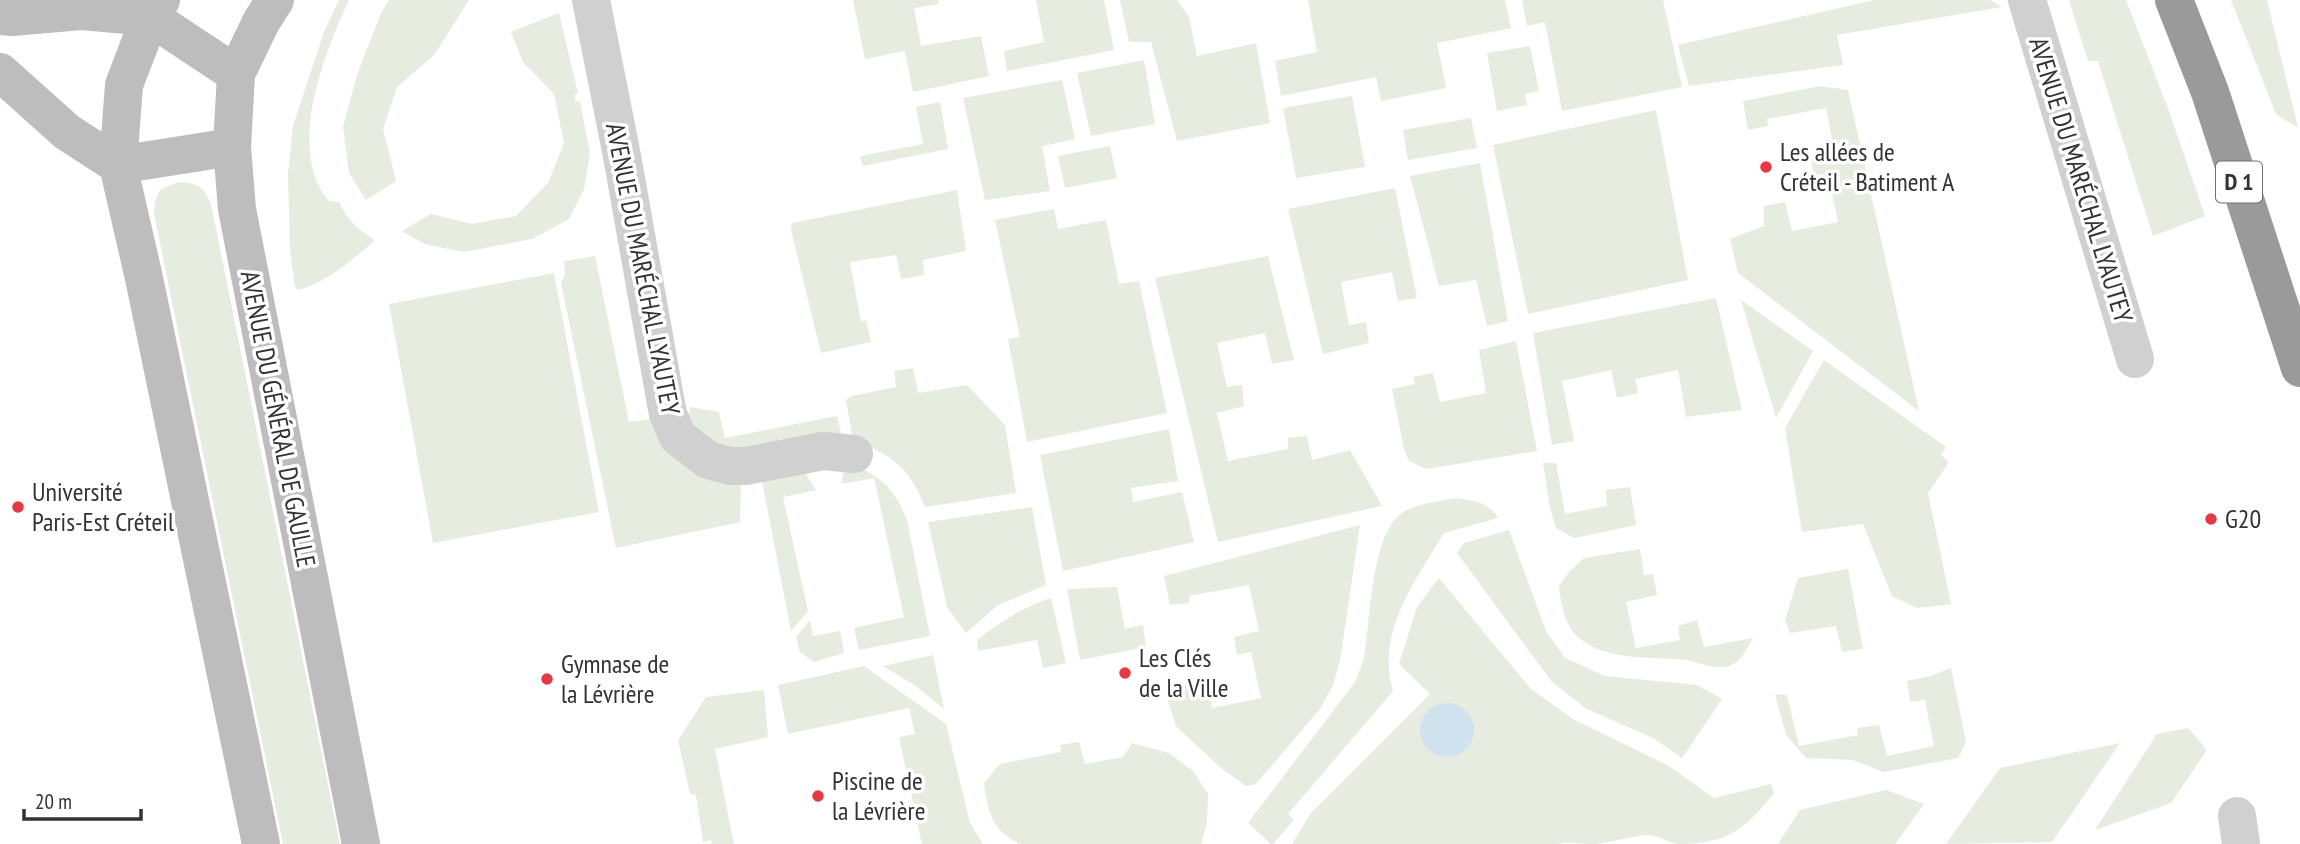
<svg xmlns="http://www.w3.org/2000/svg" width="2300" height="844" viewBox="0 0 2300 844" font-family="'PT Sans Narrow',sans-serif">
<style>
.green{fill:#e6ecdf}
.water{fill:#cfe2ee}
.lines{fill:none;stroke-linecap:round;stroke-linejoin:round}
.street{stroke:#d0d0d0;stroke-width:38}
.secondary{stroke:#bdbdbd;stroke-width:38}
.highway{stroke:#9a9a9a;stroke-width:38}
.poi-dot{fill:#e63946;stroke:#fff;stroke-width:2.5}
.labels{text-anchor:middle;stroke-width:7;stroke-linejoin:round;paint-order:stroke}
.shield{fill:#fff;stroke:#707070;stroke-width:2}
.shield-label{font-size:24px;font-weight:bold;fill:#333}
.poi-label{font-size:26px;fill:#333;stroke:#fff;text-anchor:start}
.street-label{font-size:26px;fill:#333;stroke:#fff}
</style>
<rect width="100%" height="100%" fill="#fff"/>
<!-- green -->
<path class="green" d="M339 0H349C325 52 285 150 329 201L339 202C347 220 358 229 375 240 354 259 326 283 298 290L295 287 290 250 288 174 293 126 324 32Z
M389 0H469L434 55 397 87 383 129 396 181 366 200 349 173 343 127 357 75 381 13Z
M853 0H938L939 4 914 8 921 46 981 36 989 76 913 92 905 51 865 59Z
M1036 0H1104L1114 50 1007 71 1004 51 1044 42Z
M1120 0H1177L1189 17 1197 56 1256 43 1270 123 1177 141 1151 42H1129Z
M1308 0H1505L1511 28 1437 43 1446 88 1381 101 1376 77 1281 96 1275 61 1317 52Z
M1522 0H1663L1682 87 1562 111 1545 22 1527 26Z
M1874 0H1990L2002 7 1837 35 1843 65 1689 86 1678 45Z
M2069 0H2126L2169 111 2205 216 2153 236 2098 61H2088Z
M2231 0H2267L2298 128 2276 114Z
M559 13 578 93 575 94V102L580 101 590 154 584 189 569 219 532 239 464 252 425 244 402 231 431 214 472 224 516 216 548 183 564 143 554 94 523 62 511 32Z
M1530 46 1539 91 1525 94 1527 105 1497 111 1487 53Z
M1144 60 1155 124 1091 136 1077 73Z
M1062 80 1075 139 1042 146 1050 191 985 200 963 98Z
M1820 86 1848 90 1919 411 1738 273 1730 239 1764 226V206L1785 202 1792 231 1838 222 1829 179 1815 182 1811 158 1835 154 1826 108 1767 119 1768 126 1748 130 1743 101Z
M1352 96 1365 167 1296 178 1283 108Z
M940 102 948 149 863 166 860 156 923 144 916 107Z
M1656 110 1688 280 1528 314 1493 145Z
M1471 118 1477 148 1408 160 1403 130Z
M1110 146 1117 178 1065 188 1058 156Z
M1480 163 1508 321 1487 326 1476 280 1439 286 1410 176Z
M178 182C197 183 204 186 211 204L340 844H283L154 214 155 201 160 190Z
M1395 188 1417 298 1398 301 1392 272 1341 282 1349 325 1366 322 1369 343 1323 354 1288 209Z
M957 190 966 251 923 260 924 275 901 279 896 255 850 262 861 322 866 320 871 342 821 353 791 230 792 223Z
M1054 209 1058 229 1106 220 1119 284 1139 281 1167 413 1027 442 1008 339 1020 337 995 220Z
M595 256 629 422 657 418 741 479 740 522 616 548 561 283 565 274 564 261Z
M1268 256 1294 360 1272 364 1265 333 1217 343 1227 387 1242 385 1244 406 1217 413 1228 461 1288 449V438L1307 436 1312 460 1350 450 1382 506 1218 542 1155 278Z
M554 273 599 512 433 543 389 304Z
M1716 298 1742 410 1686 417 1678 370 1635 379 1638 393 1617 398 1611 370 1562 381 1574 441 1552 445 1533 333Z
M1741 300 1813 351 1776 418Z
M1516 341 1537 451 1426 469 1409 461 1404 449 1392 389 1415 384 1413 377 1433 373 1440 402 1486 393 1479 350Z
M1824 360 1946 447 1941 455 1949 462 1928 493 1951 604 1917 608 1892 596 1863 524 1802 532 1785 428Z
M913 368 918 393 967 385 1005 425 1016 493 925 507C910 468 892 454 853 441L846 400 852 396 896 387 894 371Z
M690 407 719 412 725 438 837 416 843 441 725 453 688 427Z
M1169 429 1178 481 1131 488 1133 502 1182 492 1194 542 1063 571 1040 455Z
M850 463C882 477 894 488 907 520L930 636 859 650 854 628 904 617 874 478 841 484 844 471Z
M1543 463H1556L1565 514 1607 506 1606 490 1630 487 1636 525 1574 538 1556 528 1550 508Z
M804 471 816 490 783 497 808 611 791 631 761 476Z
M1457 498C1474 501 1489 502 1498 518L1444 533C1416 580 1375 633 1393 691L1288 814 1294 820 1273 844H1271L1248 823 1355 682C1358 674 1362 666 1364 657 1371 620 1370 531 1405 511 1420 503 1441 501 1457 498Z
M1032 507 1046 585 998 605 966 633 947 607 928 522Z
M1360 525 1340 661 1333 685 1320 709 1256 784 1246 786 1221 768 1176 726 1165 692 1185 688V683L1206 679 1212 708 1261 698 1251 652 1237 655 1234 637 1259 631 1249 585 1189 596V603L1170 605 1164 576Z
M1509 530 1546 631 1565 658 1605 676 1697 685 1722 699 1682 758 1653 738 1587 709 1552 682 1457 553 1464 543Z
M1640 549 1644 575 1653 574 1657 595 1626 602 1636 648 1680 640 1678 626 1697 620 1704 647 1753 638C1746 650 1740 665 1724 667 1713 669 1698 662 1686 660 1652 656 1604 662 1577 636 1564 624 1561 603 1559 586L1569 572 1584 558Z
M1848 569 1863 649 1842 652 1836 626 1790 633 1785 620 1798 578Z
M1439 578 1531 689 1573 719 1669 766 1714 798 1771 784 1774 793C1746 828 1728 844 1679 844 1669 843 1658 835 1648 835 1631 836 1612 842 1595 844 1582 844 1570 841 1557 844H1292L1310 814 1430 694 1399 664 1417 607Z
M1117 587 1125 629 1143 625 1146 647 1080 660 1067 589Z
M1051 598 1066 663 1043 668 1037 640 978 651 977 640C1000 622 1023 607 1051 598Z
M810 620 813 636 840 631 844 653 814 662 800 652 796 637Z
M933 655 944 709 916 686 883 666Z
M864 666 946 724 970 823 983 844H922L899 737 915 734 909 708 788 734 778 685Z
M1951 668 1966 742 1958 758 1884 772 1853 760 1806 758 1786 735 1775 694 1787 695 1799 746 1858 735 1857 728 1879 725 1887 756 1934 746 1925 700 1910 702 1907 681 1931 676Z
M764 690 768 737 715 749 734 844H712L711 840 703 842 696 795 690 794 678 740 706 697Z
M2188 728 2207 750 2171 803 2095 830 2157 734Z
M1079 742 1085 764 1123 757 1132 743 1169 753 1193 771 1208 794 1207 823 1201 844H1020C990 829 989 813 984 783L1000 764 1061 752 1060 745Z
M2120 743 2052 842 1946 844 2000 768Z
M1886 790 1924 804 1895 844H1778L1800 810Z"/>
<!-- water -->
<path class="water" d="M1420 730a27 27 0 1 1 54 0a27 27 0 1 1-54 0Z"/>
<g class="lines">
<!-- street -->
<path class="street" d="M591 0 622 156 665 398 668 414 678 437 708 460 730 466H746L823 451 854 454
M2027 0 2135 359
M2237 816 2241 844"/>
<!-- secondary -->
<path class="secondary" d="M161 0 150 17 124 85 118 165 144 278 261 844
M275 0 261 22 236 74 232 147 237 209 361 844
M0 16 12 17 81 11 150 17 236 74
M0 72 67 132 118 165
M118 165 232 147"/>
<!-- highway -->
<path class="highway" d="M2174 0 2210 92 2300 368"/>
</g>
<!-- markers -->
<g class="poi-dot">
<circle cx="1766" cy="167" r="7"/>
<circle cx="18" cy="507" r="7"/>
<circle cx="2211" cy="519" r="7"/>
<circle cx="1125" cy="673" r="7"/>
<circle cx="547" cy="679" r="7"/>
<circle cx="818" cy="796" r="7"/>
</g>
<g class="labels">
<!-- shield labels -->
<rect class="shield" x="2216" y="161.5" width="46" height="41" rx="5"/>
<g class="shield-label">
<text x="2239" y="190">D 1</text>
</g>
<!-- poi labels -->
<g class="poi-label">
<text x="1780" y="161">Les allées de<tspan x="1780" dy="30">Créteil - Batiment A</tspan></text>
<text x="32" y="501">Université<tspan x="32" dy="30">Paris-Est Créteil</tspan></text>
<text x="2225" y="528">G20</text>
<text x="1139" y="667">Les Clés<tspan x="1139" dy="30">de la Ville</tspan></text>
<text x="561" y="673">Gymnase de<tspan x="561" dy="30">la Lévrière</tspan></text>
<text x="832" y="790">Piscine de<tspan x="832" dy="30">la Lévrière</tspan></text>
</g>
<!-- street labels -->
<g class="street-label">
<text transform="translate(2081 180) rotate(73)" y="9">AVENUE DU MARÉCHAL LYAUTEY</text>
<text transform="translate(643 269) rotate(79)" y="9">AVENUE DU MARÉCHAL LYAUTEY</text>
<text transform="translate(278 419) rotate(79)" y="9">AVENUE DU GÉNÉRAL DE GAULLE</text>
</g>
</g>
<!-- scale -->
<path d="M24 809v10h117v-10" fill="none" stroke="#333333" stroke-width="3.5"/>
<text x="35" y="809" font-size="21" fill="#333333" stroke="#ffffff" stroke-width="5" paint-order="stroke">20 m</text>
</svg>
